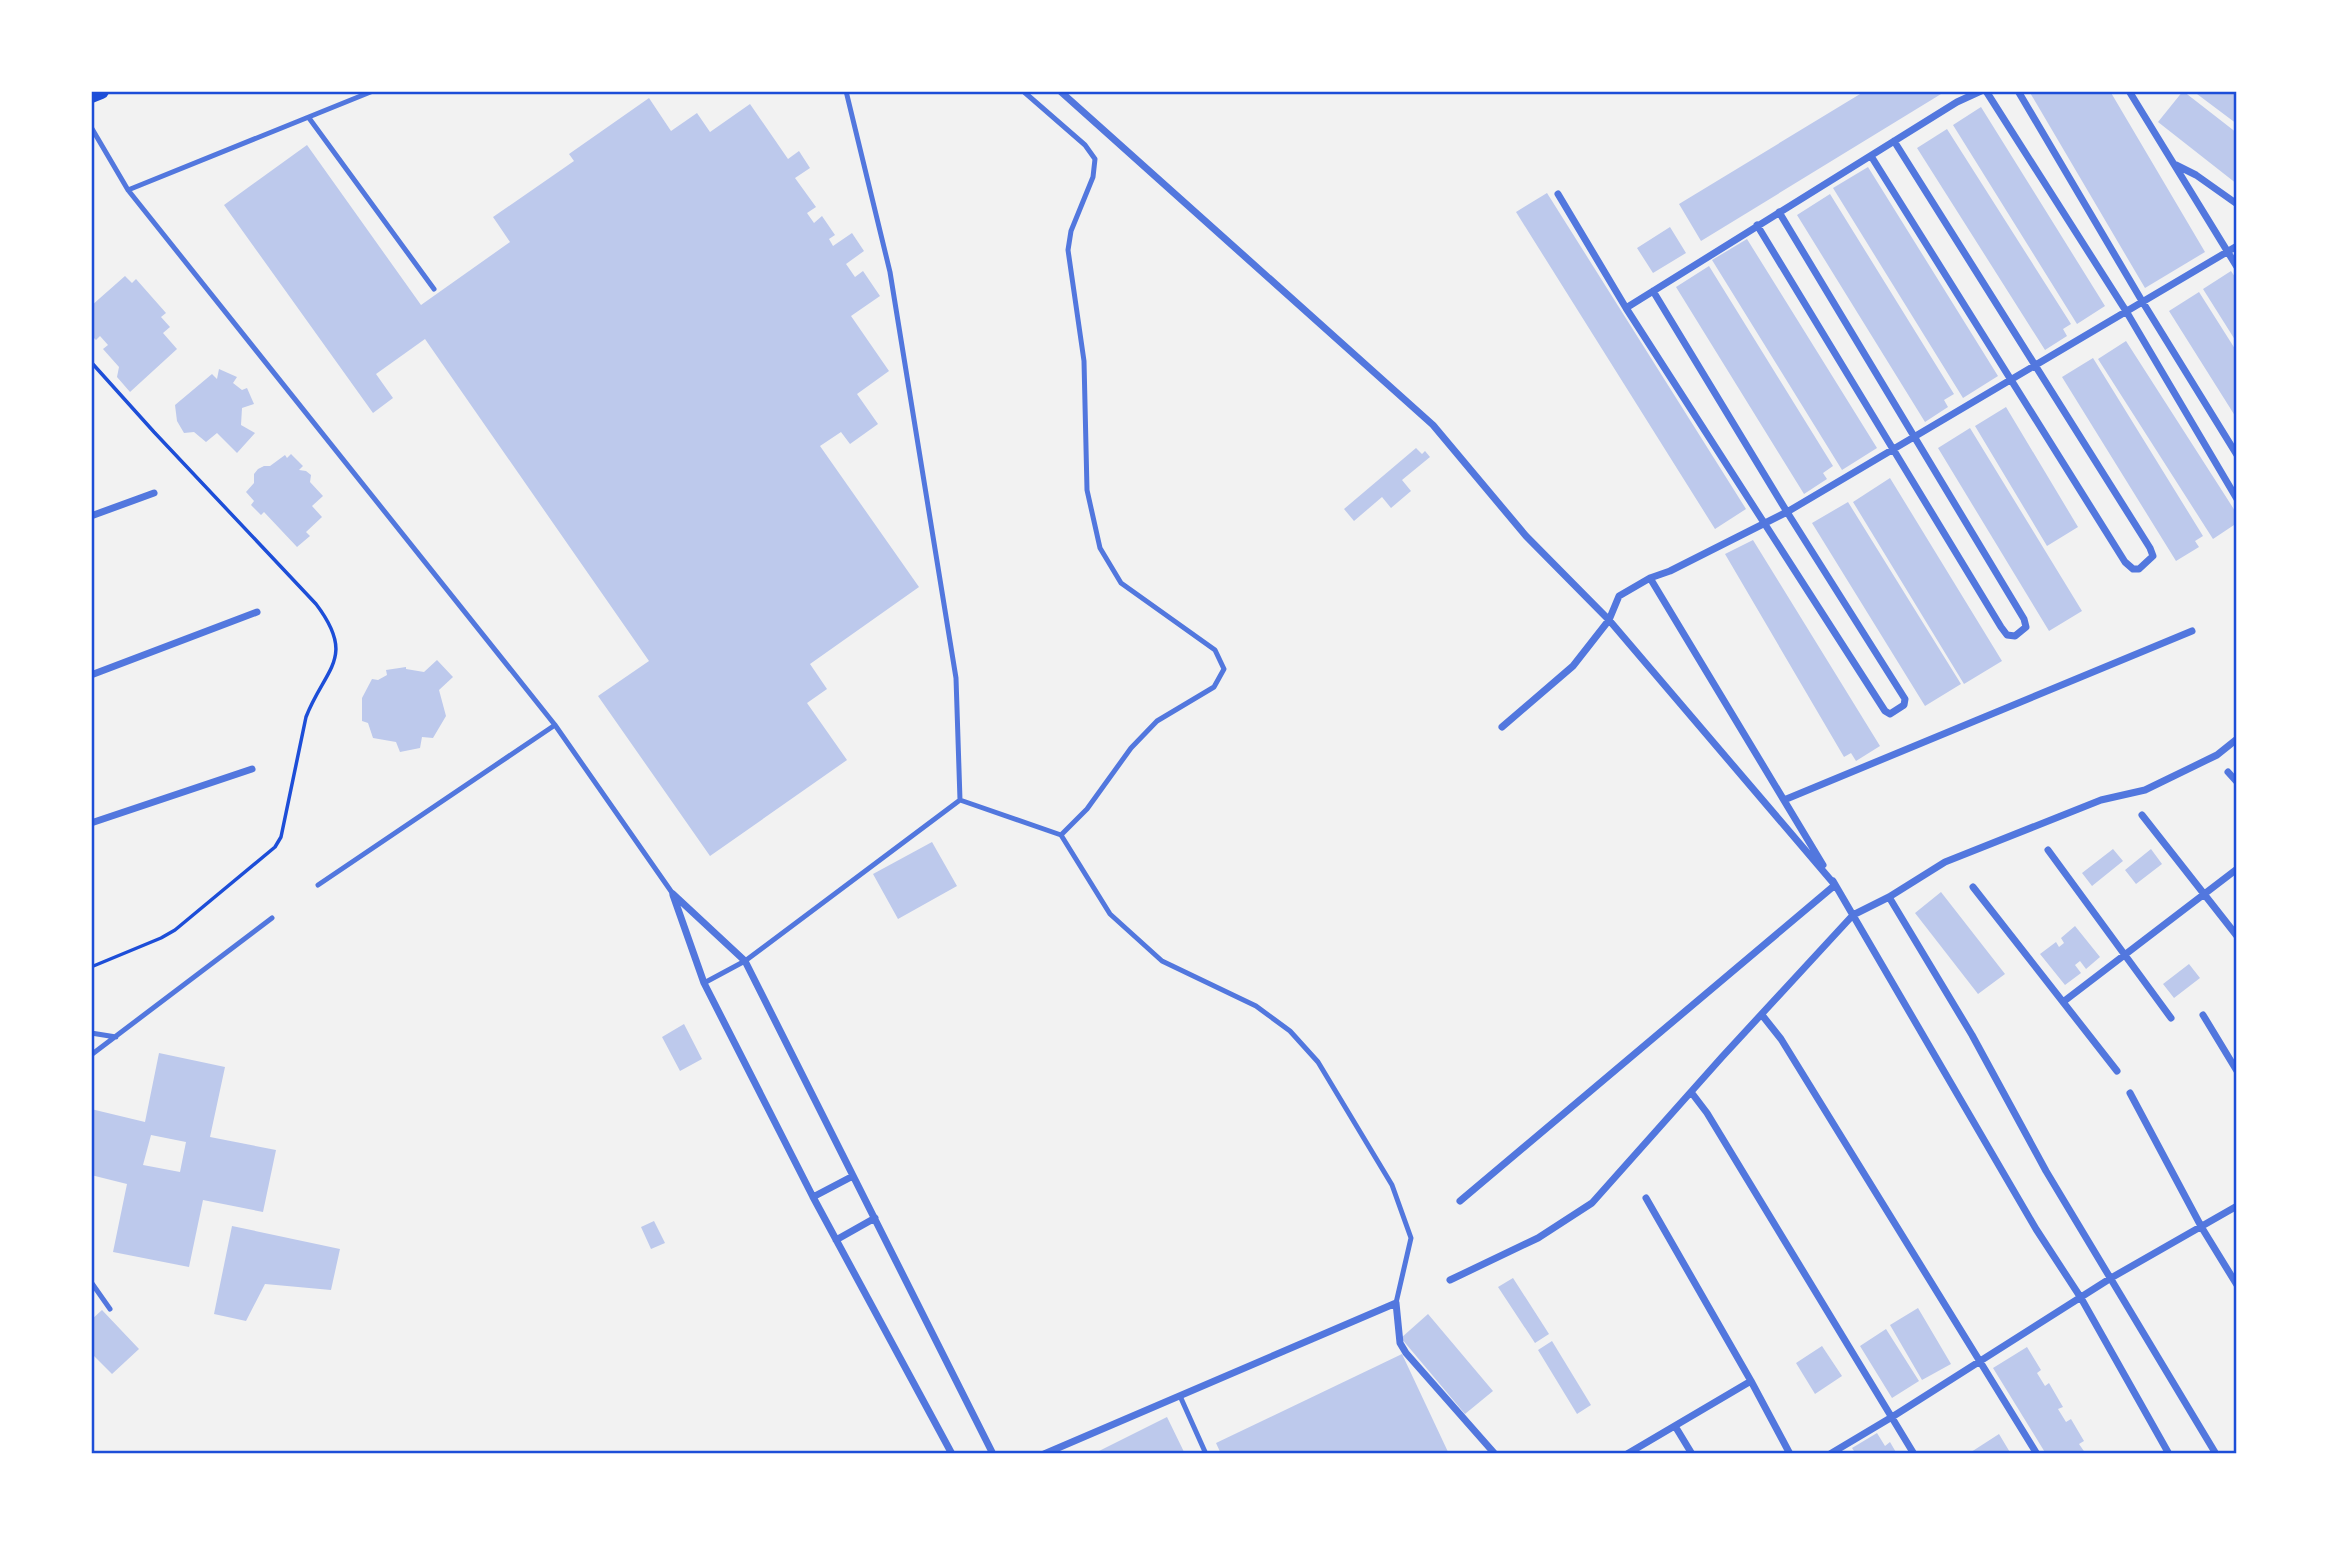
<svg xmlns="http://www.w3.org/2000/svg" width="2328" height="1545" viewBox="0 0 2328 1545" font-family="Manrope,sans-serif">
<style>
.building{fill:#bdc9ec;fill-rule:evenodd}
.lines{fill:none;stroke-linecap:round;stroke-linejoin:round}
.path{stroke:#1d4ed8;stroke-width:3.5}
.service{stroke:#5277de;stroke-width:5}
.minor{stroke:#5277de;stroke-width:7}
.primary{stroke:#1d4ed8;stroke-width:16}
.neatline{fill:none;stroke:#1d4ed8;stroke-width:2.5}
</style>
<rect width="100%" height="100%" fill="#f2f2f2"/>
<!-- building -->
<path class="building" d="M1865 91H1946L1701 241 1679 204Z
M2029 91H2110L2205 252 2145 288Z
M2183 91 2237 133V184L2158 122Z
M2193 91H2237V124Z
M649 98 671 131 697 113 710 132 750 104 788 159 799 151 810 168 795 178 816 207 807 213 814 223 822 216 835 235 829 239 833 246 852 233 864 251 846 264 855 277 863 271 880 296 851 316 889 371 857 394 878 424 850 444 841 432 820 446 919 587 810 664 827 689 807 703 847 760 710 856 598 696 649 661 425 339 376 374 393 398 373 413 224 205 307 145 421 305 510 242 493 217 574 161 569 154Z
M1981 107 2105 306 2077 324 1953 125Z
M1947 129 2071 324 2063 329 2067 336 2045 350 1917 148Z
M1868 167 1998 376 1963 398 1833 188Z
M1547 193 1746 509 1715 529 1516 212Z
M1830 194 1954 394 1944 400 1948 407 1925 422 1797 215Z
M1670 227 1686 253 1653 273 1637 248Z
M1747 239 1877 448 1842 470 1712 260Z
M1709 266 1833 466 1823 473 1827 479 1804 494 1676 287Z
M2231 271 2237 280V343L2203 289Z
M125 276 132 283 136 279 166 313 161 317 170 327 163 333 177 349 130 392 117 377 119 367 103 349 108 345 100 336 96 340 91 335V326L94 323 91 320V306Z
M2199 292 2237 352V419L2169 311Z
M2126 341 2237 514V523L2213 539 2098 359Z
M2093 358 2203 536 2195 541 2199 547 2176 561 2062 377Z
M219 369 237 377 233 383 242 390 247 388 254 404 242 408 241 425 255 433 237 453 217 433 206 442 194 432 184 433 177 421 175 405 212 374 217 379Z
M2006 407 2078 527 2047 546 1975 426Z
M1970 428 2082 611 2049 631 1938 448Z
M1416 448 1422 454 1425 451 1430 457 1402 480 1411 491 1391 508 1382 497 1354 521 1344 509Z
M291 454 303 466 299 470 306 471 311 475 310 482 323 496 312 506 322 517 306 532 310 536 297 547 264 512 261 515 251 505 254 501 246 492 254 483V474L258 469 264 466H270L285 455 287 458Z
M1890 478 2002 661 1964 684 1853 502Z
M1848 502 1961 684 1925 706 1812 523Z
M1753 540 1880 746 1856 761 1851 753 1844 757 1725 554Z
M437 660 453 677 439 690 446 716 433 738 422 737 420 748 400 752 396 742 373 738 368 723 362 721V698L372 679 378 680 387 675 386 670 406 667V669L424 672Z
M932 842 957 886 898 919 873 874Z
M2113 849 2123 861 2092 886 2082 873Z
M2151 849 2162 864 2136 884 2125 870Z
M1941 892 2005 974 1978 994 1915 913Z
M2075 926 2100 957 2086 969 2080 961 2075 965 2081 973 2065 985 2040 954 2056 942 2059 947 2064 943 2061 938Z
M2189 964 2200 978 2174 998 2163 984Z
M684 1024 702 1059 680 1071 662 1037Z
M159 1053 225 1067 210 1137 276 1150 263 1212 203 1200 189 1267 113 1252 127 1184 91 1175V1109L145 1122ZM151 1135 186 1142 180 1172 143 1165Z
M654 1221 665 1243 651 1249 641 1227Z
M232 1226 340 1249 331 1290 265 1284 246 1321 214 1314Z
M1513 1278 1549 1334 1535 1343 1498 1287Z
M1918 1308 1951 1364 1922 1380 1890 1325Z
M102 1310 139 1349 112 1374 91 1353V1320Z
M1428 1314 1493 1391 1465 1414 1401 1338Z
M1886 1329 1919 1381 1892 1398 1860 1346Z
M1552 1341 1591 1405 1577 1414 1538 1350Z
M1822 1346 1842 1376 1815 1394 1796 1363Z
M2027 1347 2041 1370 2037 1373 2045 1386 2049 1383 2063 1407 2058 1409 2066 1422 2071 1419 2084 1441 2079 1444 2086 1454H2046L1993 1368Z
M1402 1354 1449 1454H1221L1216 1443Z
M1167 1417 1185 1454H1093Z
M1877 1433 1885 1446 1890 1442 1897 1454H1856L1852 1448Z
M1999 1434 2011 1454H1968Z"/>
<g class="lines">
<!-- path -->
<path class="path" d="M91 362 154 432 316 604C357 658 325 668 306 717L281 837 275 847 175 930 161 938 91 967"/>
<!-- service -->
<path class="service" d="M309 118 434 289
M91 127 128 190 555 725 673 894
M128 190 373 91
M960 800 1061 835 1087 809 1131 748 1157 721 1214 687 1224 669 1215 650 1121 583 1100 548 1087 490 1084 361 1068 250 1071 231 1093 177 1095 159 1085 145 1023 91
M1061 835 1110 914 1162 961 1256 1006 1290 1031 1318 1062 1392 1185 1411 1238 1396 1303
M318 885 555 725
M704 983 745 961 960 800 956 678 890 272 846 91
M91 1033 116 1037
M91 1055 272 918
M91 1282 110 1309
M1180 1396 1206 1454"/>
<!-- minor -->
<path class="minor" d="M1060 91 1433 425 1526 536 1609 620 1835 885 1460 1201
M1986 91 2126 311 2237 499
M2018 91 2142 301 2237 455
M2129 91 2237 267
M1871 156 2125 562 2133 569H2139L2153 556 2150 548 1894 141
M2176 165 2196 175 2237 204
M1558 194 1626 308 1885 711 1890 714 1904 705 1905 699 1787 512 1653 291
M1757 225 2001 627 2007 635 2015 636 2026 627 2024 619 1779 212
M1626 308 1957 102 1981 91
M91 516 154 493
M1650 578 1823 865
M91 675 257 612
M1502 727 1573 666 1609 620 1619 596 1650 578 1670 571 1787 512 2237 246
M2228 772 2237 782
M1784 800 2192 631
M2142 815 2237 936
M91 823 252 769
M2048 850 2171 1018
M1833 881 2036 1229 2081 1298 2169 1454
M1973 887 2117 1071
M673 894 745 961 993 1454
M673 895 704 983 813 1197 952 1454
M1889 897 1972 1035 2046 1171 2216 1454
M2063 1002 2237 869
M1762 1015 1781 1039 2037 1454
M2203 1015 2237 1071
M1691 1092 1707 1113 1914 1454
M2130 1093 2202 1228 2237 1285
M813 1197 853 1176
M1646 1198 1751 1381 1790 1454
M836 1240 875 1218
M1450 1280 1538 1238 1592 1203 1722 1057 1853 915 1889 897 1945 862 2101 800 2145 790 2217 755 2237 739
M1675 1426 1692 1454
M1044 1454 1396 1303 1400 1343 1406 1353 1495 1454
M1627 1454 1751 1381
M1830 1454 1892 1417 2111 1278 2237 1206"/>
<!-- primary -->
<path class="primary" d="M91 95 101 91"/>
</g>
<!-- border -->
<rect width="2328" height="1545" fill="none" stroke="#ffffff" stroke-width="186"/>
<rect x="93" y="93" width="2142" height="1359" class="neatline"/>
</svg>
